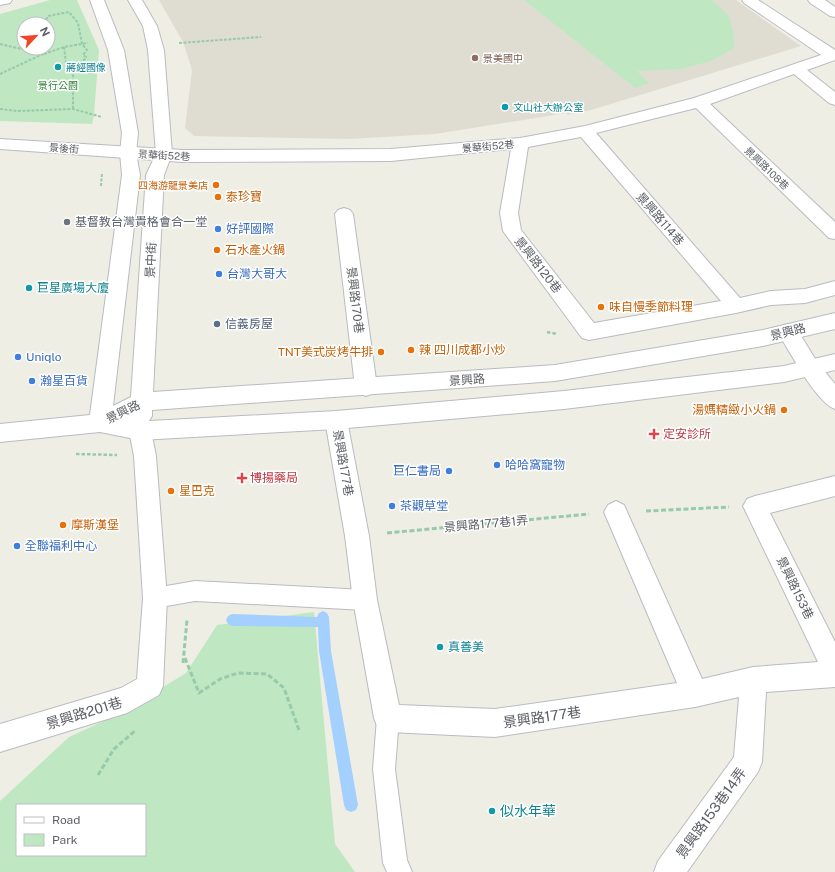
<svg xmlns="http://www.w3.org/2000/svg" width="835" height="872" viewBox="0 0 835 872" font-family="'Public Sans','Noto Sans TC',sans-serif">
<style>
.education{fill:#dfddd2}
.green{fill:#bfe8c2;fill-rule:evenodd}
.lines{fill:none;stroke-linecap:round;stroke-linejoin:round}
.stream{fill:#a4d0ff;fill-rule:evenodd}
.service-casing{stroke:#b9bbc1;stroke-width:2}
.minor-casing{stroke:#b9bbc1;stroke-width:2}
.tertiary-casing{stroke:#b9bbc1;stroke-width:2}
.path-far2{stroke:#97caaa;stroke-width:2;stroke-dasharray:3 1.5;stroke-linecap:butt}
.path-far1{stroke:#97caaa;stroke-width:2.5;stroke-dasharray:3.5 2;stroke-linecap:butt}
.path{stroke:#97caaa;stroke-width:3;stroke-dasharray:5 2.5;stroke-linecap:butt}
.service{fill:#fff;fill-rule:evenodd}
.minor{fill:#fff;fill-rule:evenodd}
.tertiary{fill:#fff;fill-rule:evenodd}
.education-dot{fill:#8d6e63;stroke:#fff;stroke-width:1.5}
.culture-dot{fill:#0f9aa8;stroke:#fff;stroke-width:1.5}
.food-dot{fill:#e8710a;stroke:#fff;stroke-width:1.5}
.worship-dot{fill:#6b7280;stroke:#fff;stroke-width:1.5}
.shop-dot{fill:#3f7fe0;stroke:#fff;stroke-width:1.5}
.service-dot{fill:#5c6f8a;stroke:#fff;stroke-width:1.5}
.health-dot{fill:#e0444e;stroke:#fff;stroke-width:1.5}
.labels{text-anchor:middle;stroke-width:3;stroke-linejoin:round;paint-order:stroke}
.far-education-label{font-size:10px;fill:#785e54;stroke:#fff;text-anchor:start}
.far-culture-label{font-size:10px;fill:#0d838f;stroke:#fff;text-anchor:start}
.far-park-label{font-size:10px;fill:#2f8239;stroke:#fff}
.far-street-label{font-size:10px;fill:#5c5f65;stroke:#fff}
.far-food-label{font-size:10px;fill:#c56008;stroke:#fff;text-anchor:end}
.food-label{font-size:12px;fill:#c56008;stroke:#fff;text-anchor:start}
.street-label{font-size:12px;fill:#5c5f65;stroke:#fff}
.worship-label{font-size:12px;fill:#5b616d;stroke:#fff;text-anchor:start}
.shop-label{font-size:12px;fill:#366cbe;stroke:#fff;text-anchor:start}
.culture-label{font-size:12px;fill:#0d838f;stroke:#fff;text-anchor:start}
.service-label{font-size:12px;fill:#4e5e75;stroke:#fff;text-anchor:start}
.health-label{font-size:12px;fill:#be3a42;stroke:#fff;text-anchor:start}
.near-street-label{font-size:14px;fill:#5c5f65;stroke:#fff}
.near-culture-label{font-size:14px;fill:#0d838f;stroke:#fff;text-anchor:start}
</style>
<rect width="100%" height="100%" fill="#efeee4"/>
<!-- education -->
<path class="education" d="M159 0H736L801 46 591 110 567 115V113L435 134 349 139 194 136 185 128 192 70 183 42Z"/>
<!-- green -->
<path class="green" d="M50 0H77L99 50 94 115 92 124 0 121V14ZM24 24H48V48H24Z
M524 0H711C731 13 734 25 734 48L711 61 680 69 637 71 649 83 635 88Z
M314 612 335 844 355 872H0V801L69 737 119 714 186 673 217 625ZM17 805H145V855H17Z"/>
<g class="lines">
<!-- stream -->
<path class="stream" d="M323 611 327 613 329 617 331 651 358 805 356 810 351 812 346 810 344 805 319 651 318 627 232 626 228 624 226 620 228 616 232 614 317 617 319 613Z"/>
<!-- service casing -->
<g class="service-casing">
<path id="service" d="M195 581 365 590 372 593 375 600 372 607 365 610 195 601 155 608 148 605 145 598 148 591 155 588Z
M388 707 396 710 399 718 395 769 407 860 412 872H387L383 863 373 769 377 718 380 710Z"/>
</g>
<!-- minor casing -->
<g class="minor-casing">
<path id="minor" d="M0 0H12L10 3 0 5Z
M742 0H758L835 50V60L807 70 835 92V105L829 103 794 74 710 104 835 222V239L829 238 696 108 596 133 740 298 771 291 805 289 835 281V295L805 303 771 305 736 313 589 340 582 338 503 231 500 213 511 149 391 161 183 162 0 149V139L183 150 391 149 520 138 585 126 694 98 821 55 744 3ZM581 137 721 301 594 323 521 230 518 213 528 147Z
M808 0H825L835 7V17L830 16 810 3Z
M344 208 350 210 353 214 377 387 373 393 366 396 359 393 355 387 335 214 338 210Z
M788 324 795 326 817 362 835 384V409C816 402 792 355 781 338L778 332 781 326Z
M336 411 344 414 347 420 369 536 377 600 399 705 495 709 677 683 604 512 608 505 616 501 624 505 702 679 753 667 818 662 743 506 747 499 755 496 835 476V496L770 513 835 642V687L766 692 762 762 758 772 687 872H654L658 861 734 757 739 697 695 707 495 737 388 732 378 728 374 718 353 600 345 536 325 420 328 414Z
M140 422 148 424 151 431 156 456 167 598 163 686 159 695 127 713 0 752V724L121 688 137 679 143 598 134 456 129 431 132 424Z"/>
</g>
<!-- tertiary casing -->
<g class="tertiary-casing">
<path id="tertiary" d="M90 0H104L124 50 138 133 136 153 140 175 113 406 131 397 146 175 156 154 148 50 143 26 128 0H142L157 26 164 50 172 154 164 175 153 392 555 365 763 330 835 313V329L763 346 555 381 152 410V416L149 421 336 411 564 391 784 366 835 354V370L784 382 564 409 336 429 140 440 100 432 0 442V424L90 415 122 175 120 153 122 133 108 50Z"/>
</g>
<!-- path-far2 -->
<path class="path-far2" d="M44 24 48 16 69 12 78 23 82 44 87 50 83 55 86 57 85 59 73 67
M179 43 261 37
M0 44 44 54 64 47 88 43
M64 47 66 63 73 67V109
M0 74 43 54
M0 109 17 111 73 109 102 117
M101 186 102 173"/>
<!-- path-far1 -->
<path class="path-far1" d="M547 332 557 334
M76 454 117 455"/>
<!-- path -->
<path class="path" d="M646 511 729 507
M387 533 589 514
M185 658 199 693 220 679 238 673 267 674 284 688 299 730
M183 663 187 620
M98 775 114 749 136 730"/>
<!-- service -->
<use href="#service" class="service"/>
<!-- minor -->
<use href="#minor" class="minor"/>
<!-- tertiary -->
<use href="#tertiary" class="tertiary"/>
</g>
<!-- markers -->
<circle class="education-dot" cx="475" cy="58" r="4"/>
<g class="culture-dot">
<circle cx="58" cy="67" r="4"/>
<circle cx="505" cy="107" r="4"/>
<circle cx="29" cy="288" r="4"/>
<circle cx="440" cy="647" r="4"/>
<circle cx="492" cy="811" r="4"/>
</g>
<g class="food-dot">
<circle cx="216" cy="185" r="4"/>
<circle cx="218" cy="197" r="4"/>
<circle cx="217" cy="250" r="4"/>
<circle cx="601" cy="307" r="4"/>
<circle cx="411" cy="350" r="4"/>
<circle cx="381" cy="352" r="4"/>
<circle cx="784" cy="410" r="4"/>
<circle cx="171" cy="491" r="4"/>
<circle cx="63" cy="525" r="4"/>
</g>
<circle class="worship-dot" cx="67" cy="222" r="4"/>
<g class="shop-dot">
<circle cx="218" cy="229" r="4"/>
<circle cx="219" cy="274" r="4"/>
<circle cx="18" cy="357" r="4"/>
<circle cx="32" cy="381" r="4"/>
<circle cx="497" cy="465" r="4"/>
<circle cx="449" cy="471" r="4"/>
<circle cx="392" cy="506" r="4"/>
<circle cx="17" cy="546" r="4"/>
</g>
<circle class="service-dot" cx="217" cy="324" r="4"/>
<g class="health-dot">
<path d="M652 428h4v4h4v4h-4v4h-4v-4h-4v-4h4z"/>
<path d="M240 472h4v4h4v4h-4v4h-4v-4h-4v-4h4z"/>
</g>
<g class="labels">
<!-- far-education labels -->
<g class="far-education-label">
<text x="483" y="62">景美國中</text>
</g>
<!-- far-culture labels -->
<g class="far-culture-label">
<text x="66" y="71">蔣經國像</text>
<text x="513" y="111">文山社大辦公室</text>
</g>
<!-- far-park labels -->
<g class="far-park-label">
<text x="58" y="89">景行公園</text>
</g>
<!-- far-street labels -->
<g class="far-street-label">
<text transform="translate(488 146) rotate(-5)" y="4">景華街52巷</text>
<text transform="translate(64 148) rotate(4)" y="4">景後街</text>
<text transform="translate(164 155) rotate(3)" y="4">景華街52巷</text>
<text transform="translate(767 168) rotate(44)" y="4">景興路108巷</text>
</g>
<!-- far-food labels -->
<g class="far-food-label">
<text x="208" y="189">四海游龍景美店</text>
</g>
<!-- food labels -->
<g class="food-label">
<text x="226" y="201">泰珍寶</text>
<text x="225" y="254">石水產火鍋</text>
<text x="609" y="311">味自慢季節料理</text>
<text x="419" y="354">辣 四川成都小炒</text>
<text x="373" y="356" text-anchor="end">TNT美式炭烤牛排</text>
<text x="776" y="414" text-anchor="end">湯媽精緻小火鍋</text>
<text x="179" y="495">星巴克</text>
<text x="71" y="529">摩斯漢堡</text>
</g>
<!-- street labels -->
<g class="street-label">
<text transform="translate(660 219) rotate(49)" y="4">景興路114巷</text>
<text transform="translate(151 260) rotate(-87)" y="4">景中街</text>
<text transform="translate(538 265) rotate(52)" y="4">景興路120巷</text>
<text transform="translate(355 300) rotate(83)" y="4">景興路170巷</text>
<text transform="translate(788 332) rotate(-14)" y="4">景興路</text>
<text transform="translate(467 380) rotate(-4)" y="4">景興路</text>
<text transform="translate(123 412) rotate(-26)" y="4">景興路</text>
<text transform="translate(343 463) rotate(80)" y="4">景興路177巷</text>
<text transform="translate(486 524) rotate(-5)" y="4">景興路177巷1弄</text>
<text transform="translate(795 588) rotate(64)" y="4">景興路153巷</text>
</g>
<!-- worship labels -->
<g class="worship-label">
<text x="75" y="226">基督教台灣貴格會合一堂</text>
</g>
<!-- shop labels -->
<g class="shop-label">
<text x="226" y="233">好評國際</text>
<text x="227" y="278">台灣大哥大</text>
<text x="26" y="361">Uniqlo</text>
<text x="40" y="385">瀚星百貨</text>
<text x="505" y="469">哈哈窩寵物</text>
<text x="441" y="475" text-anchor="end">巨仁書局</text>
<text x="400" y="510">茶觀草堂</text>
<text x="25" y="550">全聯福利中心</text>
</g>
<!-- culture labels -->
<g class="culture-label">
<text x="37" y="292">巨星廣場大廈</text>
<text x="448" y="651">真善美</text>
</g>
<!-- service labels -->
<g class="service-label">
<text x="225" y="328">信義房屋</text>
</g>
<!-- health labels -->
<g class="health-label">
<text x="663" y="438">定安診所</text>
<text x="250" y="482">博揚藥局</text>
</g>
<!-- near-street labels -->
<g class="near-street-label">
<text transform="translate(84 713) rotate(-17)" y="5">景興路201巷</text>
<text transform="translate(542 717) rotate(-8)" y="5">景興路177巷</text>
<text transform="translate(711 813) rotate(-54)" y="5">景興路153巷14弄</text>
</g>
<!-- near-culture labels -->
<g class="near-culture-label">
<text x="500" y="816">似水年華</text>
</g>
</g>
<!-- legend -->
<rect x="16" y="804" width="130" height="52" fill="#ffffff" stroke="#bebfc1"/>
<rect x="24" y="817" width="20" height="6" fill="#ffffff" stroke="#bebfc1"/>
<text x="52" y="824" font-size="12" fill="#5c5f65">Road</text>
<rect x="24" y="834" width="20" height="12" fill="#bfe8c2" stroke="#bebfc1"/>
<text x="52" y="844" font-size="12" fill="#5c5f65">Park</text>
<!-- north arrow -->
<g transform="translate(36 36) rotate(64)"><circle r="19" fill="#ffffff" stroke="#bebfc1"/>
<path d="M0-3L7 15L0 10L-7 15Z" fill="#f24626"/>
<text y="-6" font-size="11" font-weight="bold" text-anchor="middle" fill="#5c5f65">N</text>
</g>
</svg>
